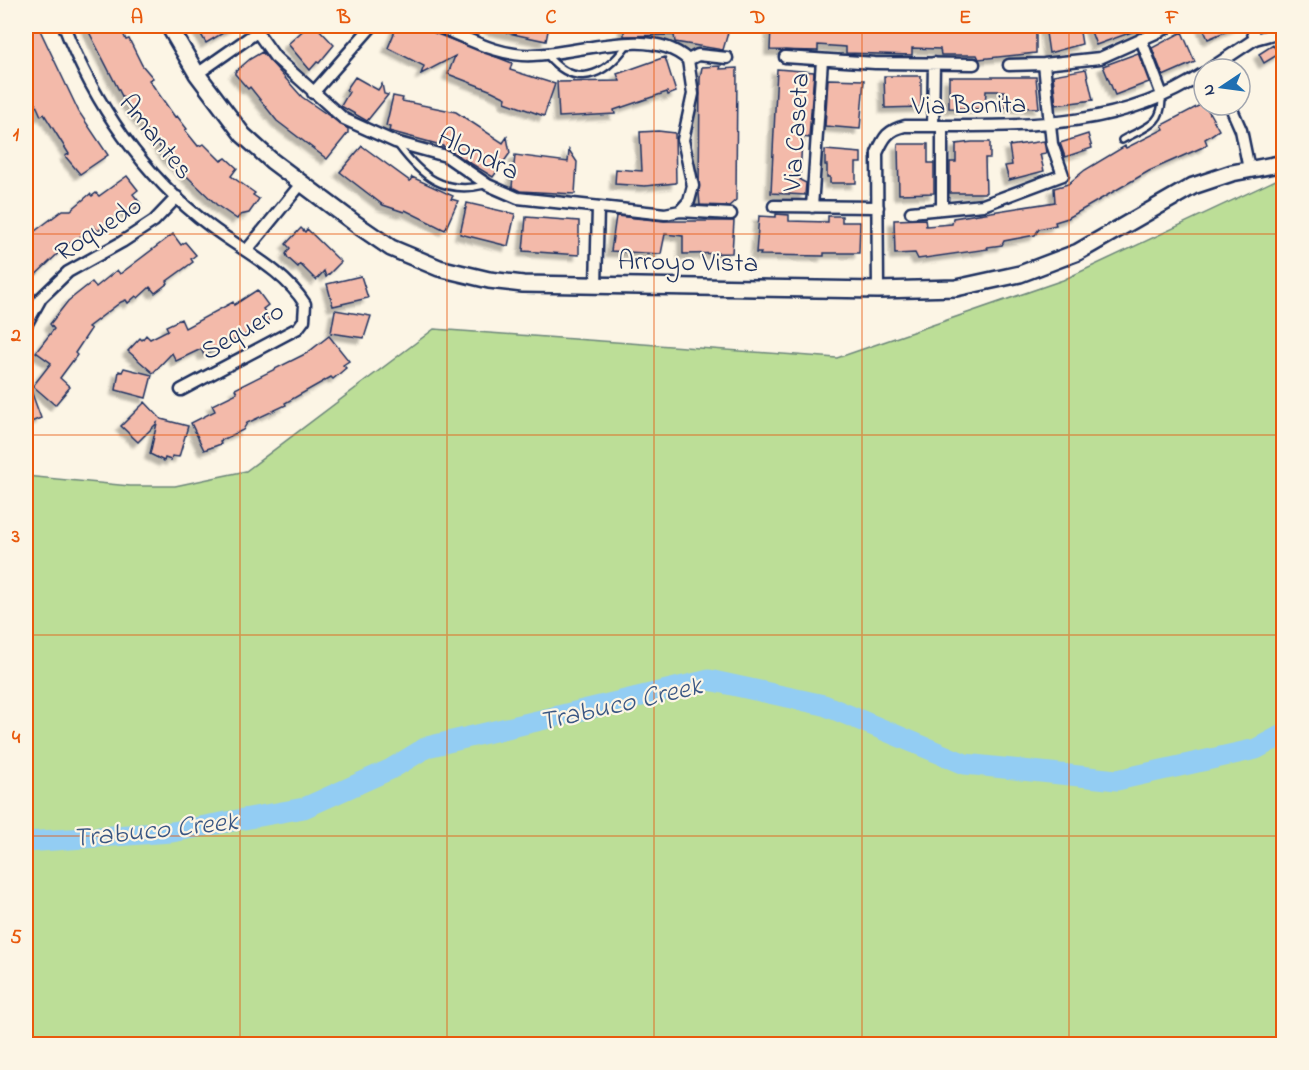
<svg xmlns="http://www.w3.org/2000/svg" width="1309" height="1070" viewBox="0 0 1309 1070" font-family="'Indie Flower',sans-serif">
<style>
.green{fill:#bcde97;stroke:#6c867a;stroke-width:1.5}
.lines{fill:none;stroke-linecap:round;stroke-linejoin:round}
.river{stroke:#93cdf3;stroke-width:21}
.building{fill:#f3baaa;stroke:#1b2f5e;stroke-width:1.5;filter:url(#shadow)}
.lane-casing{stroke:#1b2f5e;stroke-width:10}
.street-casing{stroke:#1b2f5e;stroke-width:15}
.secondary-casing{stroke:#1b2f5e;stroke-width:20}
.lane{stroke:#fcf5e5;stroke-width:5}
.street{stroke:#fcf5e5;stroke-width:10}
.secondary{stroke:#fcf5e5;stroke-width:15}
.grid{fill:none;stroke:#e8590c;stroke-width:1.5;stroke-opacity:0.55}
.labels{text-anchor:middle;stroke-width:4.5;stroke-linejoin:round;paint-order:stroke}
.street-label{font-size:27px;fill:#1b2f5e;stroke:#fcf5e5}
.water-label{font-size:28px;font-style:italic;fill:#395683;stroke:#fcf5e5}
.neatline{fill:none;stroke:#e8590c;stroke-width:2}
.grid-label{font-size:20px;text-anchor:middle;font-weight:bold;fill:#e8590c}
</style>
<defs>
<filter id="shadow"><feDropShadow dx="-5" dy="5" stdDeviation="1.5" flood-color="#0004"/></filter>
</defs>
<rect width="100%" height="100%" fill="#fcf5e5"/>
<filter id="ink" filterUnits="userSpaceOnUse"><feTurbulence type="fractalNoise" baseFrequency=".0167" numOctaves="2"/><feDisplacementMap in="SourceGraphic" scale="12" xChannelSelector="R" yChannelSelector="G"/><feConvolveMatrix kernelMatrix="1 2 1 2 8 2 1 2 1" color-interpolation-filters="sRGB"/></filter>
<g filter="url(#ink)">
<!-- green -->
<path class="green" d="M1280 178H1284L1283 1044H26V476L130 486H175L246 471 434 329 837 358 1063 280Z"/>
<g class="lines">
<!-- river -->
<path class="river" d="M26 842 172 832 304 808 391 769 427 747 709 680 824 705 965 764 1117 780 1256 749 1284 734"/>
</g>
<!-- building -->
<path class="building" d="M26 26H38L79 112 108 155 80 174 65 156 69 154 44 114 41 116 26 82Z
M86 26H120L126 40 129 39 142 65 153 78 149 80 175 117 177 116 187 129 185 130 198 146 204 144 221 161 226 158 237 168 231 176 255 193 253 195 259 199 249 213 240 215 237 219 218 206 170 160 123 98Z
M196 26H235L206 43Z
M308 26H316L334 45 319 63 317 62 310 70 288 44Z
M397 26H430L434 33 512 63 510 70 555 84 544 116 505 102 506 98 492 91 448 74 455 56 421 74 424 66 388 48Z
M491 26H549L546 41 490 29Z
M624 26H730L723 50 675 42 674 35 624 36Z
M771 26H1036V53L979 59 977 55H941L940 49 912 48V55L846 53V47L818 45V51L770 50Z
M1045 26H1079L1082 44 1049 53Z
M1089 26H1146V27L1096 45Z
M1202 26H1239L1208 39Z
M1182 32 1195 62 1163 76 1152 48Z
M1273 45 1279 54 1264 63 1259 54Z
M262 52 302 97 348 129V133L327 159 277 121 250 87 248 89 235 74V72L250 59Z
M1138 53 1149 82 1115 95 1103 66Z
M665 57 676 92 668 95 667 92 614 110 615 114 559 117 557 82 620 81 617 74Z
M721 66 720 69 737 68 736 200 729 206 700 205 699 193 700 78 702 67Z
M777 69 814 72 809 138 802 137 800 180 806 183 805 195 771 193Z
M1086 69 1093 100 1056 105 1053 75Z
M884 76H921V107L885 108Z
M355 77 378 90 382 84 384 94 388 95 367 121 341 106 349 92 346 90Z
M949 77H1036L1039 108 1003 107 1004 91H986L985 109 949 108Z
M828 79 864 80 860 129 825 126Z
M393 96 403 98 402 101 456 112 503 143 507 137 510 153 493 177 441 145 389 131 390 127 386 126Z
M1204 103 1219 130 1205 139 1207 144 1203 147 1149 171 1068 218 1055 222 1056 225 1039 229 1035 235 1004 241 1002 245 987 247 988 249 918 259 915 253 895 254 894 220 925 219 926 226 952 224 953 218 1055 202 1054 188 1068 184 1085 170 1125 146 1126 148 1164 129 1162 125Z
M658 131 675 133 676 183 645 186 615 184 616 169 642 171 640 132Z
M1088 134 1092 148 1065 157 1060 143Z
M1044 141 1046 153 1040 154 1044 171 1009 180 1005 166 1012 165 1009 146Z
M972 142H990V158H985L986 193H950V162H956V144Z
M898 144H928V163H934V193L899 194Z
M362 146 410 181 412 177 453 196 451 199 458 201 445 230 405 210 404 212 383 205 340 172Z
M569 150 577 162 575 194 520 191 512 187 515 155 568 162Z
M825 150 861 153V163H856V183H830V177H827V165H825Z
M127 176 138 190 133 194 141 204 128 214 124 210 98 231 93 226 70 245 69 243 26 284V228L31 234 63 210H71L90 194 92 196 96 193 99 196Z
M467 203 515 214 508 246 460 234Z
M776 214 789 215V221L828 222V216H842V222H860L859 253H824V256L760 255 761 253H756L759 216 776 217Z
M616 216 664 221H734L732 253 683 254V236L665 234 661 254 611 251Z
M526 217 579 221V255L523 251Z
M301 228 305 232 307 229 341 262 326 277 324 271 316 280 300 264 298 267 288 258 286 254 290 248 286 244Z
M173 234 181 245 185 242 196 255 191 259 193 262 167 281 168 283 155 293 150 287 138 298 136 296 128 303 126 300 121 302 88 327 91 329 75 353 77 355 60 378 70 387 55 405 33 386 51 363 36 352 54 329 50 324 68 301 92 282 96 287 117 270 120 274Z
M361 276 368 298 333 306 327 284Z
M257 290 268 305 263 309 270 319 253 331 204 355 201 349 176 361 172 353 153 373 128 351 140 338 142 340 146 335 150 339 168 330 166 326 181 319 185 328 233 302 234 305Z
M335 310 371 316 364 338 331 333Z
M329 336 349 361 343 365 346 368 333 379 331 377 285 403 286 405 247 423 243 430 220 441 221 444 204 450 191 423 215 411 212 405 237 393 235 389 307 353Z
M124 368 152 375 146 398 116 390 119 371 122 372Z
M26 377 41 418 26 424Z
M145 402 161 419 188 426 179 457 172 456 171 460 165 458 164 461 150 454 157 423 138 442 121 426Z"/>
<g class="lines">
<!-- lane casing -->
<g class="lane-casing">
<path id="lane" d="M547 55C575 89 604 77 627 45
M1122 140C1145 127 1163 126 1162 96
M398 145C422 177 444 195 485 185"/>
</g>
<!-- street casing -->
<g class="street-casing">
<path id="street" d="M64 26C94 103 143 176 210 226 241 250 283 269 305 304L304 320 298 328 181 390
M253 26 275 57 344 119 395 142 446 156 488 185 518 198 665 214 680 211 731 214
M437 26C467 38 500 57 533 55 578 54 651 25 688 60L698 55 727 58
M1251 26 1255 39
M1141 39 1162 95
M785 57 875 63 974 64
M1009 65 1044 64 1100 58 1165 29
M1210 69 1255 39 1284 31
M197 74 257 32
M313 93 372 26
M1230 105 1241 130 1249 169
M933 126 934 63
M774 206 878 207
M812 207 822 60
M942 209V126
M680 211 689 201 693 186 683 140 693 94 688 60
M911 212 983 205 1063 175 1052 144 1044 64
M247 250 301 184
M596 286 598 208
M878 290 877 153C884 137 888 130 905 126 1007 125 1114 134 1204 73
M26 325 41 298 68 272 122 242 154 221 177 197"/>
</g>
<!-- secondary casing -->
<g class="secondary-casing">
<path id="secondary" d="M169 26 197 74 243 135 272 161 356 224 391 248 439 268 489 280 523 284 878 290 956 288 1020 274 1078 252 1193 186 1232 173 1284 163"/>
</g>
<!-- lane -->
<use href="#lane" class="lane"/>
<!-- street -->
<use href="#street" class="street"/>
<!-- secondary -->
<use href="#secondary" class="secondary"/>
</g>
</g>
<!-- grid -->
<path class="grid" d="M240 26V1044M447 26V1044M654 26V1044M862 26V1044M1069 26V1044M26 234H1284M26 435H1284M26 635H1284M26 836H1284"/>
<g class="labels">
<!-- street labels -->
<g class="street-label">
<text transform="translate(969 104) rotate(-1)" y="9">Via Bonita</text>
<text transform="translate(795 132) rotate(-86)" y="9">Via Caseta</text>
<text transform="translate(157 136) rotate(51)" y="9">Amantes</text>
<text transform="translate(479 153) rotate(26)" y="9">Alondra</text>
<text transform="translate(98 228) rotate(-33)" y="9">Roquedo</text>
<text transform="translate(688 261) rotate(1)" y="9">Arroyo Vista</text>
<text transform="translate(242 330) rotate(-30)" y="9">Sequero</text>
</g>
<!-- water labels -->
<g class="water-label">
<text transform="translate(620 702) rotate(-13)" y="10">Trabuco Creek</text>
<text transform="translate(155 828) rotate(-6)" y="10">Trabuco Creek</text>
</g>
</g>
<!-- margin -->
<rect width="1309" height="1070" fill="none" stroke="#fcf5e5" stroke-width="66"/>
<!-- north arrow -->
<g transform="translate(1222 87) rotate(257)"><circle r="28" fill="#fcf5e5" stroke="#a2a6af" stroke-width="1.5"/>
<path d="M0-4.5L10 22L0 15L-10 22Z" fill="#1f6fb2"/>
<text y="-9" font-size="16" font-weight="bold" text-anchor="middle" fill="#1b2f5e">N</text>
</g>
<rect x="33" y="33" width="1243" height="1004" class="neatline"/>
<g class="grid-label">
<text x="137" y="23">A</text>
<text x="344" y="23">B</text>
<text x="551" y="23">C</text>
<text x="758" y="23">D</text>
<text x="965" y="23">E</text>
<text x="1172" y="23">F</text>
<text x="16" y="140">1</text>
<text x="16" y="341">2</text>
<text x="16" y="542">3</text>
<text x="16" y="743">4</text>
<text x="16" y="943">5</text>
</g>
</svg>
